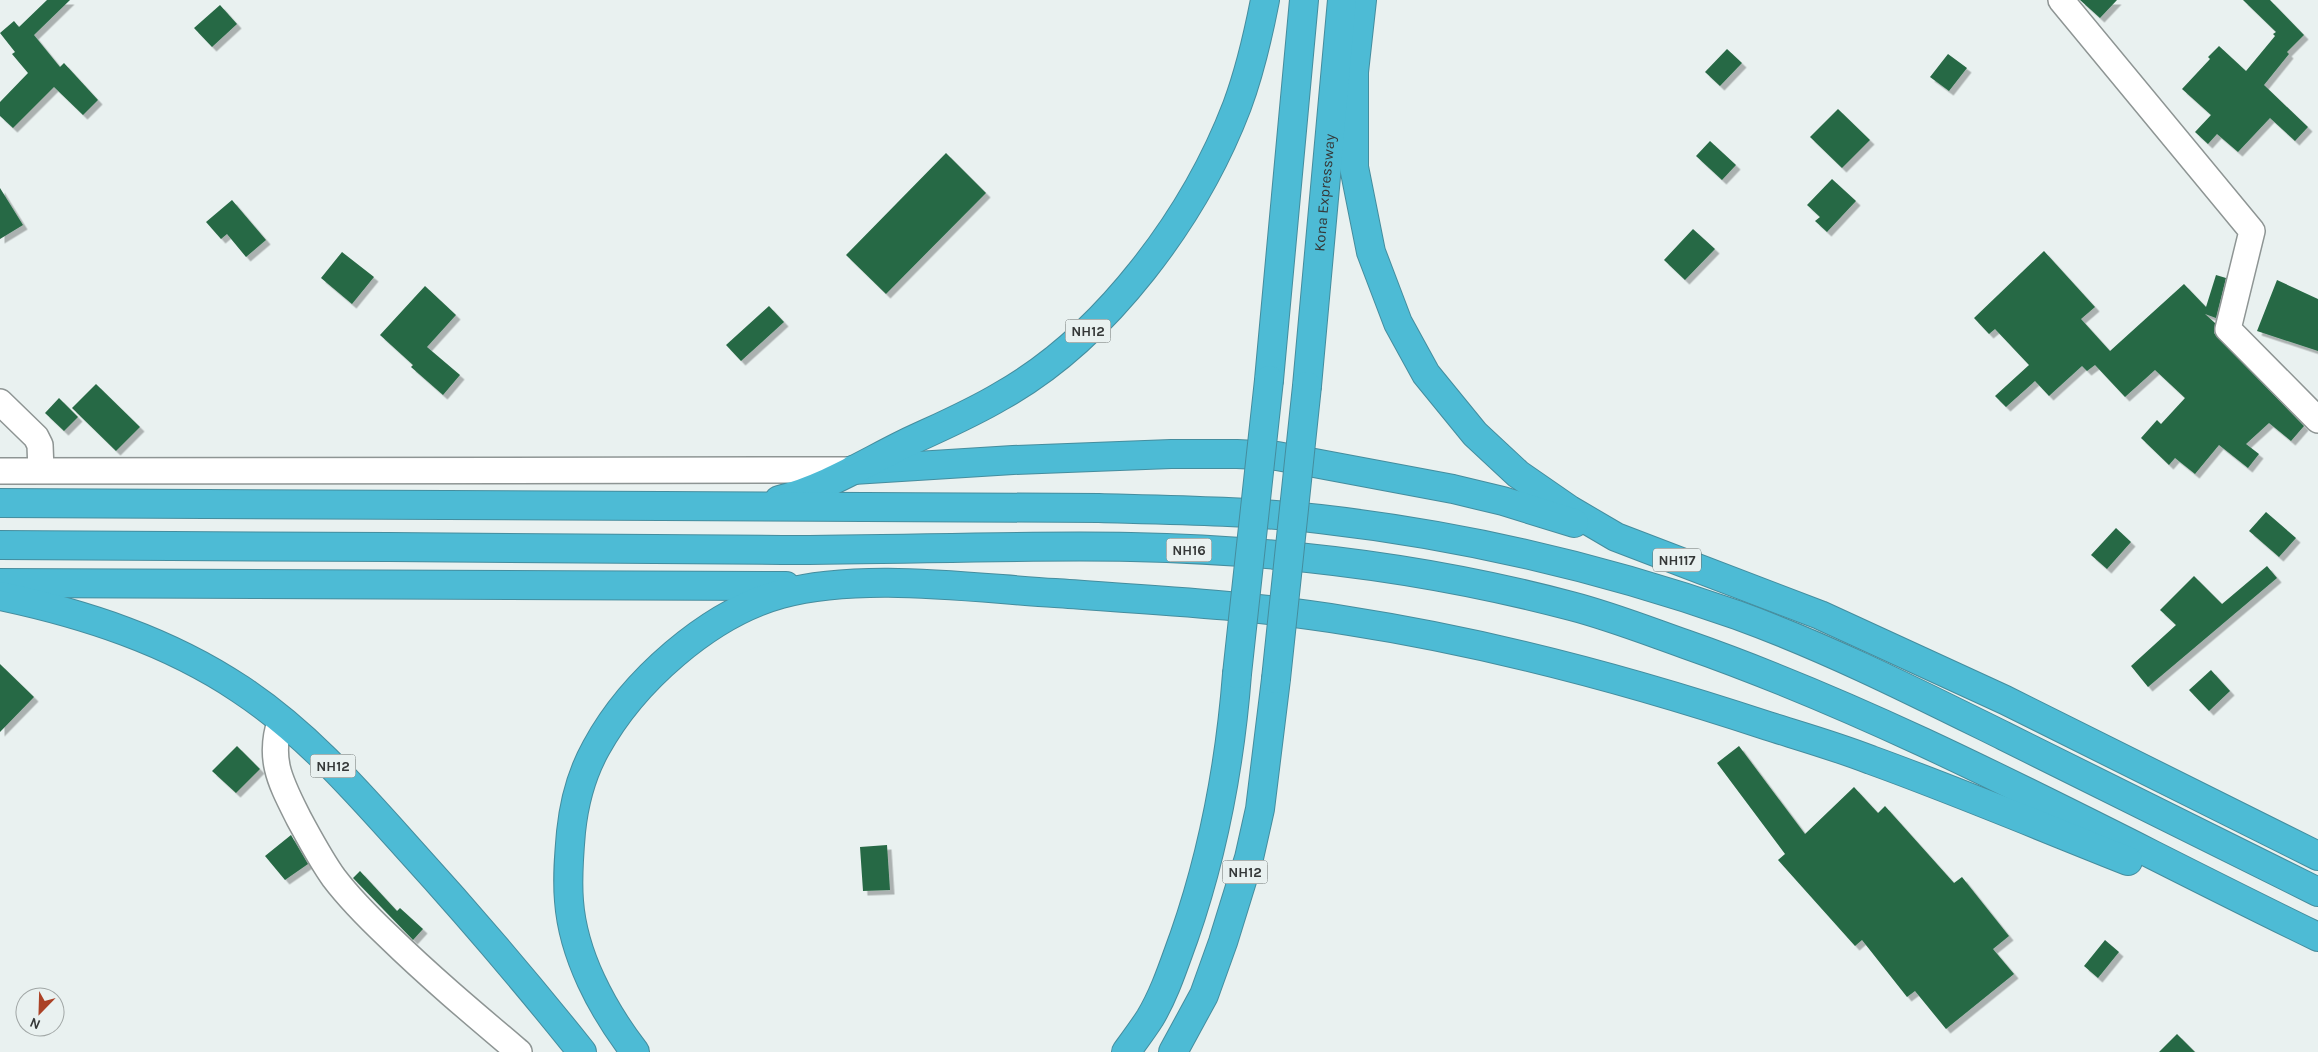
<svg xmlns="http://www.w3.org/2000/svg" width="2318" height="1052" viewBox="0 0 2318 1052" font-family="Karla,sans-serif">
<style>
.building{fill:#286945;filter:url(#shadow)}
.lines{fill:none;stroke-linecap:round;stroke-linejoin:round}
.minor-casing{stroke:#8e9594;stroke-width:28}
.highway-casing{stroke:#458d9e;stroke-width:30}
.minor{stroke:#fff;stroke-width:25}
.highway{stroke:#4dbbd5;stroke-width:28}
.highway-bridge-casing{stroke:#458d9e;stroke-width:30;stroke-linecap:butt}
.highway-bridge{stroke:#4dbbd5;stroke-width:28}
.labels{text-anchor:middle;stroke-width:5;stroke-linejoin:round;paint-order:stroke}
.shield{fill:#e9f1f0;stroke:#6b706f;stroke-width:1}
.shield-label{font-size:14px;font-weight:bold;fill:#353838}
.street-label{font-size:15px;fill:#353838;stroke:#e9f1f0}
</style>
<defs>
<filter id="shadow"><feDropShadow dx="4.5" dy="4.5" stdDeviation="0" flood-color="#0004"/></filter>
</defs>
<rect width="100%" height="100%" fill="#e9f1f0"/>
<!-- building -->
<path class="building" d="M47 0H70L34 35 60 67 64 63 98 100 83 115 54 87 13 128 0 116V102L28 73 12 54 15 52 0 33 14 21 19 27Z
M2080 0H2117L2100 18Z
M2243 0H2270L2304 35 2287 52 2289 54 2264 85 2308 127 2295 141 2270 118 2238 152 2217 134 2208 144 2195 132 2211 115 2182 89 2210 59 2208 57 2219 46 2246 71 2275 36 2273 34 2276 32Z
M220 5 237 24 212 47 194 28Z
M1727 49 1742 63 1720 86 1705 72Z
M1948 54 1967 68 1949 91 1930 77Z
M1838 109 1870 140 1842 168 1810 137Z
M1710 141 1736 165 1722 180 1696 156Z
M946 153 986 193 886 294 846 255Z
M1832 179 1856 201 1827 232 1815 221 1820 217 1807 205Z
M0 188 23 225 0 239Z
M232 200 266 240 246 257 227 234 221 239 206 222Z
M1693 229 1715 249 1685 280 1664 260Z
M2044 251 2095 307 2081 319 2110 351 2184 284 2206 307 2216 275 2226 278 2216 318 2205 314 2215 323 2214 333 2304 426 2291 441 2269 423 2246 444 2259 454 2248 468 2219 445 2195 474 2175 458 2169 465 2141 438 2157 420 2161 424 2185 398 2155 370 2125 397 2095 365 2087 371 2082 366 2049 396 2035 381 2006 407 1995 396 2029 365 1995 329 1989 334 1974 318Z
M342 252 374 277 352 304 321 278Z
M2277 280 2318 299V351L2257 331Z
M425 286 456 315 427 347 460 375 443 395 411 367 413 365 380 335Z
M769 306 784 322 741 361 726 345Z
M96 384 140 427 116 451 72 408Z
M59 398 78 417 64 431 45 413Z
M2266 512 2296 538 2279 557 2249 531Z
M2116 528 2131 542 2107 569 2091 555Z
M2267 566 2277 578 2148 687 2131 666 2176 625 2160 610 2194 576 2222 604Z
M0 664 34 697 0 732Z
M2211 670 2230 691 2209 711 2189 690Z
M237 746 260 769 236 793 212 771Z
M1739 746 1805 834 1854 787 1878 813 1885 806 1954 883 1962 877 2009 936 1993 949 2014 974 1946 1029 1915 991 1907 997 1862 940 1855 946 1778 860 1785 854 1717 763Z
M291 835 308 864 285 880 265 856Z
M887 845 890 890 863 891 860 847Z
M360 871 397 911 400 908 423 929 413 940 353 878Z
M2105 940 2119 952 2098 978 2084 966Z
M2177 1034 2195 1052H2159Z"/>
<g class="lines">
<!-- minor casing -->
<g class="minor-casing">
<path id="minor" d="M2061 0 2252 231 2228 329 2318 420
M0 402 36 437 40 445 41 471
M0 471 853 470
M281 719C267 759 281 783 299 819 310 839 321 860 334 878 350 899 369 918 388 936 430 977 474 1014 519 1052"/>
</g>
<!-- highway casing -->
<g class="highway-casing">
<g id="highway">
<path d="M1362 0 1354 72V167L1371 252 1398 323 1426 374 1475 434 1518 474 1570 510 1616 537 1820 615 2005 700 2318 856"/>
<path d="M1269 380 1304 0"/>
<path id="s1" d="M1307 386 1342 0"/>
<path d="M853 470 1013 460 1171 454H1237L1277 456 1453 489 1503 501 1574 523"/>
<path d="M779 500C824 489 865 463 906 443 938 428 971 414 1001 396 1106 337 1195 216 1237 106 1250 71 1258 36 1265 0"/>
<path d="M0 503 1099 508C1173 510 1246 511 1320 519 1461 535 1603 568 1737 615 1828 648 1917 693 2004 736 2108 787 2213 839 2318 892"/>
<path d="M0 545C261 545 521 549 782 550 898 550 1015 545 1131 547 1279 550 1428 568 1571 606 1610 616 1648 631 1685 644 1905 721 2109 836 2318 937"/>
<path d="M0 583 786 586"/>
<path d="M0 596C85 614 168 641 240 689 305 732 355 789 406 846 467 913 526 982 582 1052"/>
<path d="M635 1052C602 1009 573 955 569 901 567 878 569 855 571 832 574 803 582 773 596 748 632 682 708 614 781 594 862 572 971 588 1055 593 1153 600 1252 605 1349 621 1491 643 1632 681 1768 726 1803 737 1838 747 1871 760 1957 791 2042 827 2128 861"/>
<path d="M1126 1052C1134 1041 1143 1029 1150 1018 1165 993 1174 964 1184 937 1214 851 1230 764 1237 674"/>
<path d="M1173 1052 1204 995 1223 942 1249 858 1260 809 1276 679"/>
</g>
</g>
<!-- minor -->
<use href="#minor" class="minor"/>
<!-- highway -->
<use href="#highway" class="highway"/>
<!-- highway-bridge casing -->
<g class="highway-bridge-casing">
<path id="highway-bridge" d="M1237 674 1269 380
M1276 679 1307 386"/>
</g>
<!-- highway-bridge -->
<use href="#highway-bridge" class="highway-bridge"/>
</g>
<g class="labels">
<!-- shield labels -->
<g class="shield">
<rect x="1065.5" y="319.5" width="45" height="23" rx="4"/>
<rect x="1166.5" y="538.5" width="45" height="23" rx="4"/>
<rect x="1653" y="548.5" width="48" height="23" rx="4"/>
<rect x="310.5" y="754.5" width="45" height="23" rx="4"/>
<rect x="1222.5" y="860.5" width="45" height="23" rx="4"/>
</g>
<g class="shield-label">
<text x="1088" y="336">NH12</text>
<text x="1189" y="555">NH16</text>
<text x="1677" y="565">NH117</text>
<text x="333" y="771">NH12</text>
<text x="1245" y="877">NH12</text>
</g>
<!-- street labels -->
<g class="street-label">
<text dy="5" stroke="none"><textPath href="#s1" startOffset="194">Kona Expressway</textPath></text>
</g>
</g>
<!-- north arrow -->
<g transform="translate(40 1012) rotate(203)"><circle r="24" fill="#e9f1f0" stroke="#a1a7a6"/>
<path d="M0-4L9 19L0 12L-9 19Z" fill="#ab4226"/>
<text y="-8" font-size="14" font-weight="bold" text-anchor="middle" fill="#353838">N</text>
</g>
</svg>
